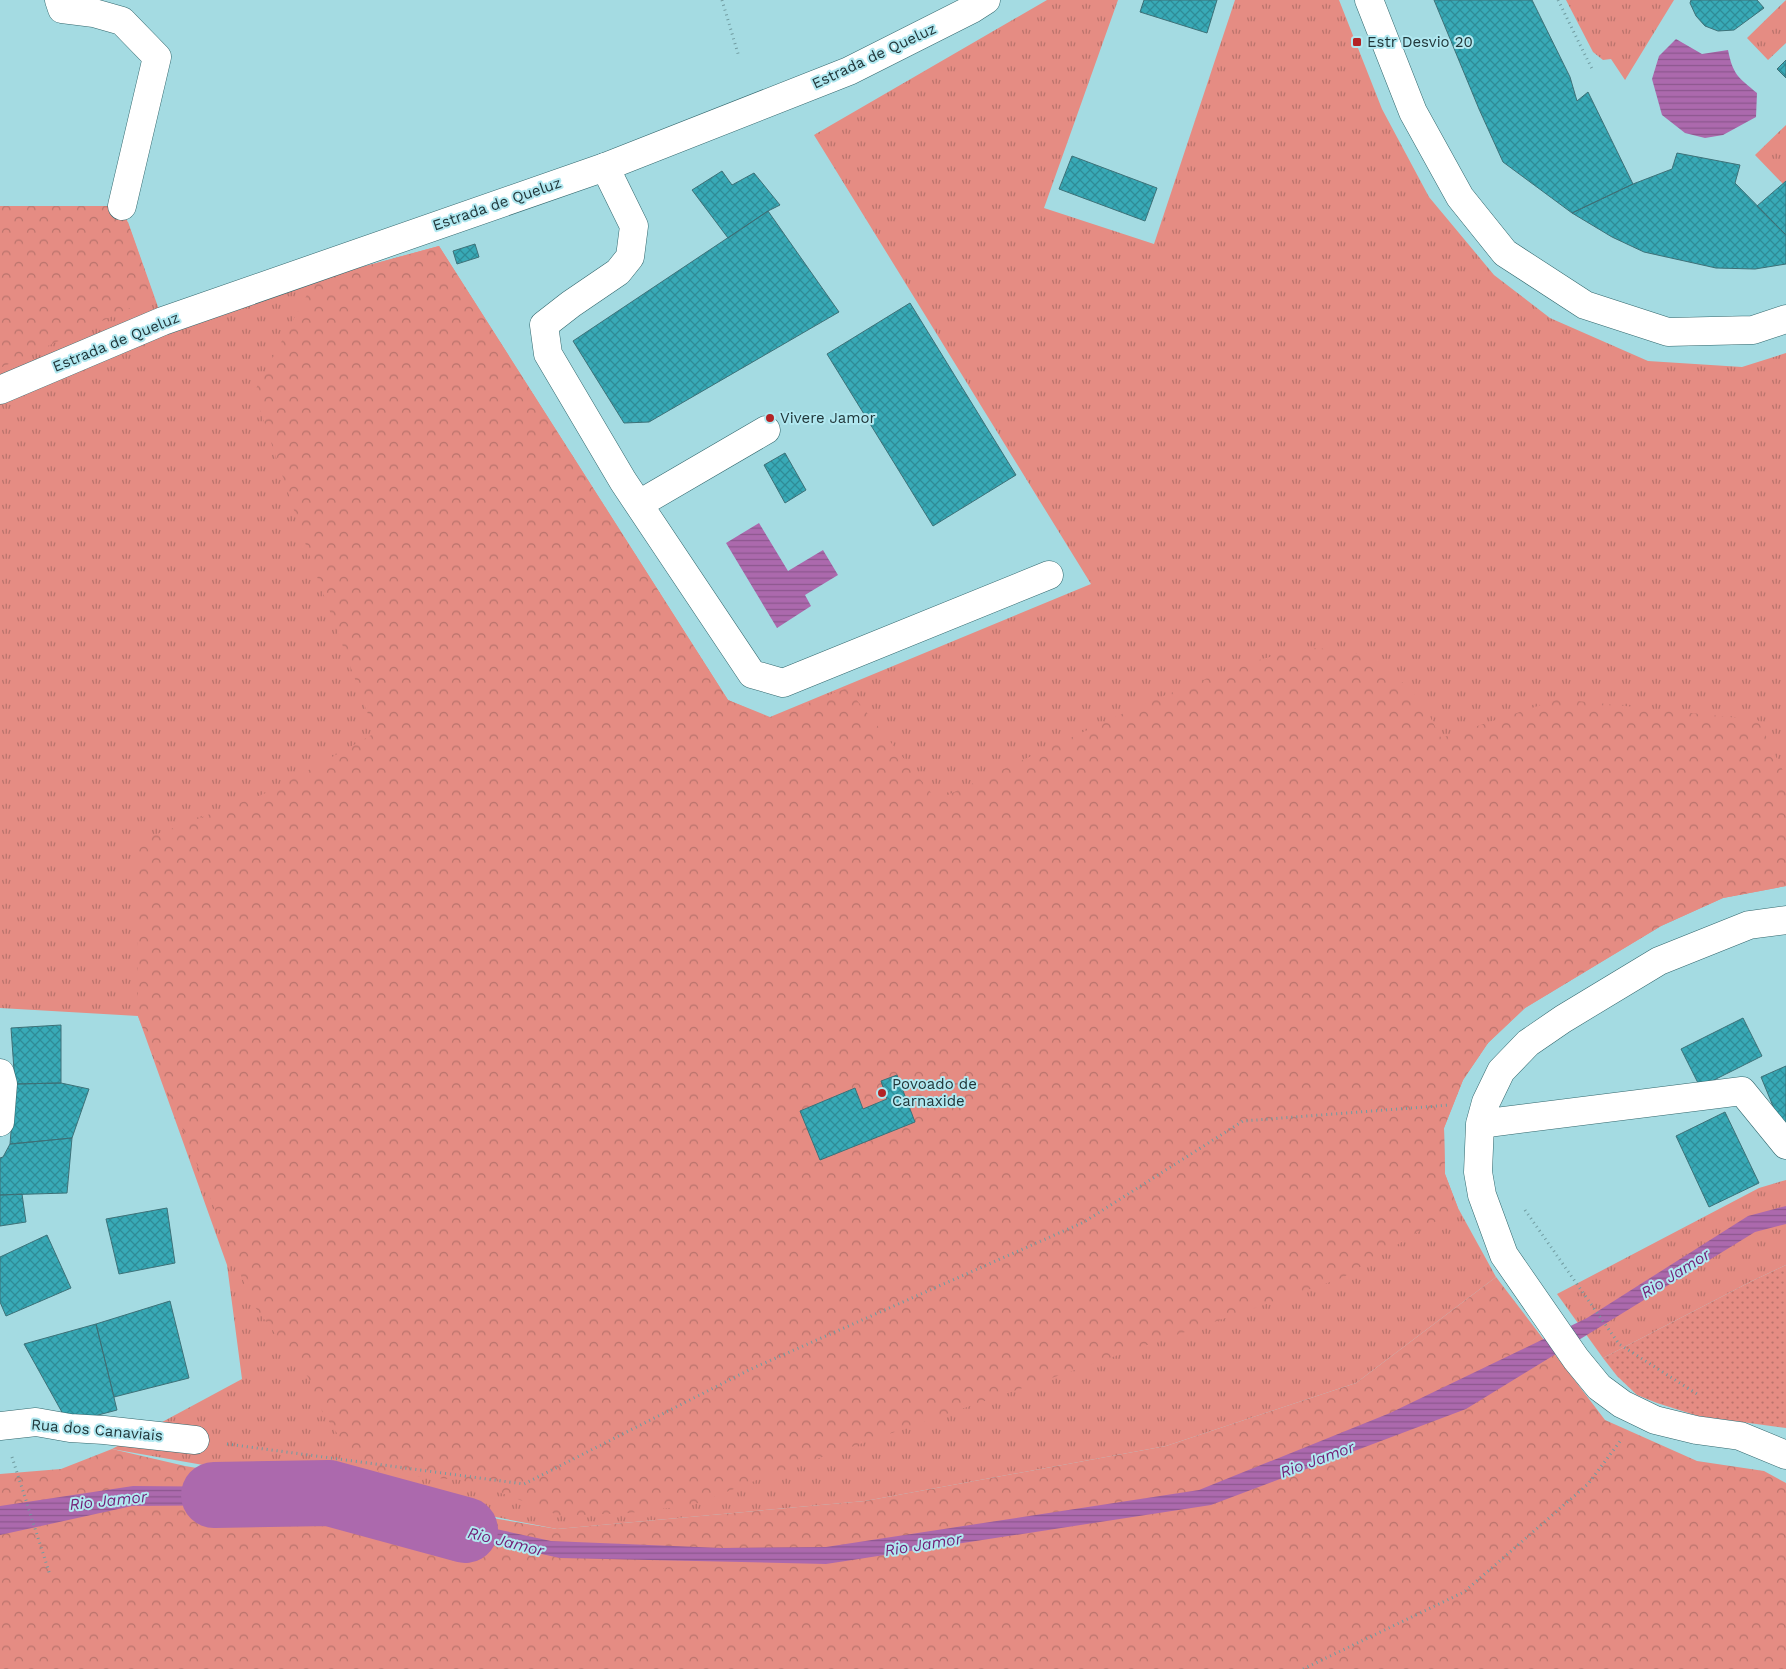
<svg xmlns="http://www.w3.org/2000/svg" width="1786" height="1669" viewBox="0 0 1786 1669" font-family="'Work Sans',sans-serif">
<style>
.grass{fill:url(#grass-tufts)}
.forest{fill:url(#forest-crowns)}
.park{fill:url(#park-dots)}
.water{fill:url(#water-rules)}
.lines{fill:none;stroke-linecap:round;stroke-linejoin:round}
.river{stroke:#ac69ad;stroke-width:66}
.building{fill:url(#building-cross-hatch);stroke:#3d7178}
.minor-casing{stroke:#31666c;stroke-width:29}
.major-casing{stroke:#31666c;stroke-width:29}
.path{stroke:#719ca1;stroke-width:3;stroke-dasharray:1 4;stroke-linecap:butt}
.minor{stroke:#fff;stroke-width:28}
.major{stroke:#fff;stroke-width:28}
.poi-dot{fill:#b32325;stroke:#b1e8f0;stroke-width:2}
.labels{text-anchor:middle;stroke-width:4;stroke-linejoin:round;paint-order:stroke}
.poi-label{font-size:15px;fill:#203639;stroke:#b1e8f0;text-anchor:start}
.street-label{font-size:15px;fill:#203639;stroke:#b1e8f0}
.water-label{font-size:16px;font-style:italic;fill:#721f76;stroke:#b1e8f0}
</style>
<defs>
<pattern id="grass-tufts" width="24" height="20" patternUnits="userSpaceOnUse" patternTransform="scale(1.25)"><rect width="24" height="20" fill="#e58c83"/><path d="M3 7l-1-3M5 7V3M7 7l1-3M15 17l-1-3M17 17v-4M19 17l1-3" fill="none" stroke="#b9736c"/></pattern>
<pattern id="forest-crowns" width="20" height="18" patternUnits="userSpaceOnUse" patternTransform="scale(1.25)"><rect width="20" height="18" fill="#e58c83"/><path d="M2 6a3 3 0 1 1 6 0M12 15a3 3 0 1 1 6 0" fill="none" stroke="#b9736c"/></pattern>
<pattern id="park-dots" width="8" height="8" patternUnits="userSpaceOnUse" patternTransform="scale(1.25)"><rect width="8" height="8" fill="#e58c83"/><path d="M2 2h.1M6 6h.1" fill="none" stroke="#b9736c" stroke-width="1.8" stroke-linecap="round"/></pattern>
<pattern id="water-rules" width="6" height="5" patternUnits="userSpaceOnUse" patternTransform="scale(1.25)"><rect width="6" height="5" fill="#ac69ad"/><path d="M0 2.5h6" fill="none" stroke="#8c578e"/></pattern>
<pattern id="building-cross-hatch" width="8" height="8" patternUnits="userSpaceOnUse" patternTransform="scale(1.25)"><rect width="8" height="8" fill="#38aab7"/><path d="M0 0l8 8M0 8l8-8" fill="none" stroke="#2f8b96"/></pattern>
</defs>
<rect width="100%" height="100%" fill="#a4dbe2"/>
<!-- grass -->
<path class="grass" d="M1047 0H1118L1044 208 1154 244 1235 0H1339L1382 109 1429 197 1494 275 1550 318 1648 361 1742 367 1786 353V886L1723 898 1661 926 1525 1008 1488 1043 1463 1080 1444 1128 1445 1174 1458 1208 1496 1277 1356 1383 1166 1446 865 1501 557 1529 450 1508 112 1449 242 1379 227 1265 138 1016 0 1008V206L128 222 163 321 439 246 728 700 770 717 1091 584 814 135Z
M1566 0H1674L1625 80 1611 59 1603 60 1593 52Z
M1786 0V43L1768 60 1747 38Z
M1786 125V181L1783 184 1755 155Z
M1786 1180V1265L1752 1281 1603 1358 1557 1294 1759 1188Z"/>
<!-- forest -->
<path class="forest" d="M0 206H122L154 297 0 368Z
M439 246 728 700 770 718 847 688 937 800 1141 705 1211 677 1262 659 1308 648 1335 649 1359 654 1381 666 1407 686 1424 705 1441 738 1559 699 1758 720 1786 777V886L1723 898 1661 926 1525 1008 1488 1043 1463 1080 1444 1128 1445 1174 1458 1208 1342 1278 767 1476 693 1505 629 1513 560 1516 510 1496 460 1480 389 1474 359 1466 322 1411 308 1377 252 1303 138 1016 136 842 271 791 375 733 312 563 254 392 315 280Z
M1496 1277 1605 1420 1697 1461 1764 1471 1786 1483V1669H0V1474L61 1469 112 1449 185 1466 557 1529 865 1501 1166 1446 1356 1383Z"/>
<!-- park -->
<path class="park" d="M1786 1265V1428L1698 1416 1657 1403 1637 1395 1617 1376 1603 1358 1752 1281Z"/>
<!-- water -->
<path class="water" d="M1676 39 1702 54 1728 50C1733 75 1738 77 1757 93L1756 117 1723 135 1705 138 1685 133 1662 115 1652 79 1659 56Z
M759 523 788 571 823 550 838 575 805 595 811 606 777 628 726 543Z
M1786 1206V1224L1755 1232 1466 1409 1211 1505 826 1564 560 1558 481 1541 268 1505 132 1506 0 1535V1506L133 1486 268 1487 459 1521 551 1541 722 1548 826 1547 1199 1490 1390 1413 1587 1318 1748 1216Z"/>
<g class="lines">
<!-- river -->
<path class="river" d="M214 1495 329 1493 465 1530"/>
</g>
<!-- building -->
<path class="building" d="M1144 0H1217L1207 33 1140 12Z
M1434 0H1532L1570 77 1577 101 1588 92 1633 184 1572 213 1503 162 1479 109Z
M1691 0H1757L1764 8 1734 30 1718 31 1705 26 1696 16 1690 3Z
M1786 60V78L1777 69Z
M1677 153 1740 165 1735 183 1786 235V264L1755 269 1716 268 1644 252 1612 237 1572 213 1633 184 1672 169Z
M1072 156 1157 188 1145 221 1059 189Z
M722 171 732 185 754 173 780 205 768 211 728 238 692 190Z
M1786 181V235L1757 206Z
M768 211 839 312 649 422 624 423 573 341Z
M475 244 479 257 457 264 453 251Z
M910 303 1016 475 933 526 827 354Z
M785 453 806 490 785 503 764 465Z
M1743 1018 1762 1056 1700 1087 1681 1049Z
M61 1025V1083L15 1084 11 1028Z
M1786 1066V1126L1782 1128 1761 1077Z
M897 1075 915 1122 820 1160 800 1111 855 1088 863 1109 887 1099 881 1081Z
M61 1083 89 1089 72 1138 10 1144 15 1084Z
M1725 1112 1759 1183 1709 1207 1676 1136Z
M72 1138 67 1193 0 1195V1158L3 1157 10 1144Z
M22 1194 26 1222 0 1226V1195Z
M167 1208 175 1263 119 1274 106 1219Z
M47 1235 71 1288 6 1316 0 1302V1257Z
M170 1301 189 1378 114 1397 96 1324Z
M96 1324 117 1410 68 1423 24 1344Z"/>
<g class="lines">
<!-- minor casing -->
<g class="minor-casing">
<path id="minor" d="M59 0 62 9 94 13 122 21 157 57 122 206
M1369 0 1413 112 1460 197 1505 253 1585 305 1668 332 1753 330 1786 319
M605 167 634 226 630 257 618 272 571 304 544 325 548 354 623 481 752 674 783 683 1049 575
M639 504 766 430
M1786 920 1749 925 1659 961 1563 1019 1528 1043 1501 1071 1486 1102 1480 1124 1478 1172 1482 1195 1504 1255 1576 1359 1599 1387 1622 1404 1655 1420 1696 1430 1740 1436 1786 1455
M0 1073 3 1084 0 1122
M1480 1124 1742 1091 1786 1145
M0 1426 36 1422 70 1428 104 1430 195 1440"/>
</g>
<!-- major casing -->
<g class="major-casing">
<path id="major" d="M0 390 163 321 605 167 849 71 972 9 986 0"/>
</g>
<!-- path -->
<path class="path" d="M722 0 739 57
M1558 0 1593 71
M1525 1210 1619 1344 1697 1394
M227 1444 524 1484 751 1369 1084 1222 1243 1121 1450 1105
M12 1457 50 1575
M1303 1669 1464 1592 1588 1484 1621 1440"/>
<!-- minor -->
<use href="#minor" class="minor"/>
<!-- major -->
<use href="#major" class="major"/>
</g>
<!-- markers -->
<g class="poi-dot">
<rect x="1352" y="37" width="10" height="10" rx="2.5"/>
<circle cx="770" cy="418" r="5"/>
<circle cx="882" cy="1093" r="5"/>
</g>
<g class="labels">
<!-- poi labels -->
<g class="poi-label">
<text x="1367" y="47">Estr Desvio 20</text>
<text x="780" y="423">Vivere Jamor</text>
<text x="892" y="1089">Povoado de<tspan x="892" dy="17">Carnaxide</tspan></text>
</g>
<!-- street labels -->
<g class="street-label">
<text transform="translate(874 56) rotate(-25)" y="5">Estrada de Queluz</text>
<text transform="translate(497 204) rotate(-19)" y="5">Estrada de Queluz</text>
<text transform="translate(116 342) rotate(-22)" y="5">Estrada de Queluz</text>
<text transform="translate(97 1430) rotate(5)" y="5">Rua dos Canaviais</text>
</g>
<!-- water labels -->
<g class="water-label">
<text transform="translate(1675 1273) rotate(-32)" y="6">Rio Jamor</text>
<text transform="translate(1317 1459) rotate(-20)" y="6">Rio Jamor</text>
<text transform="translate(108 1500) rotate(-6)" y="6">Rio Jamor</text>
<text transform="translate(506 1541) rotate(14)" y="6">Rio Jamor</text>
<text transform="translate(923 1544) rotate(-9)" y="6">Rio Jamor</text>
</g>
</g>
</svg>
